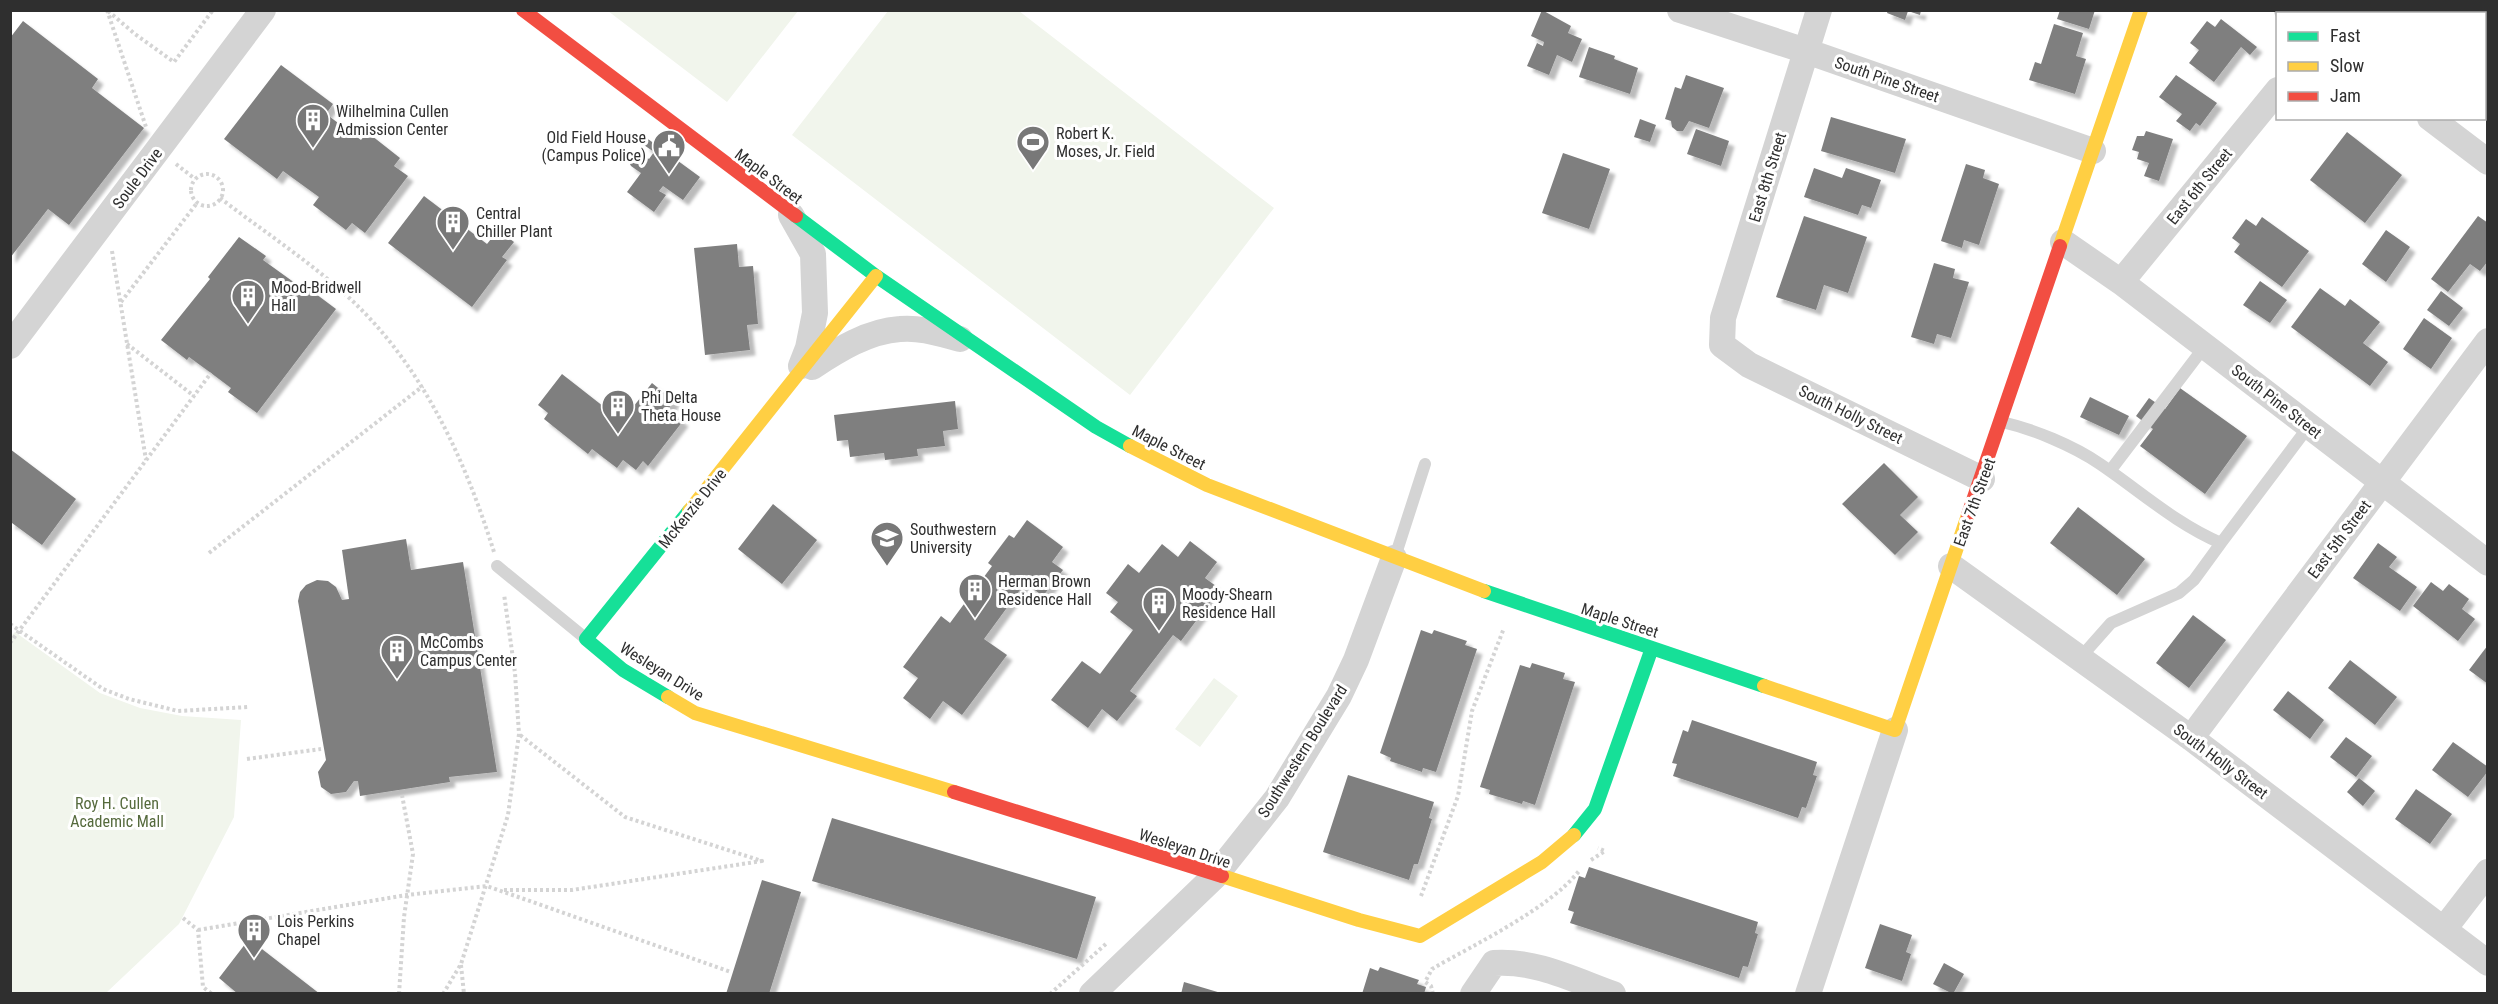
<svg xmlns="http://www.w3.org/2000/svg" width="2498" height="1004" viewBox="0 0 2498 1004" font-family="'Roboto Condensed',sans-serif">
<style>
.green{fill:#f1f5ec}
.building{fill:#7f7f7f;filter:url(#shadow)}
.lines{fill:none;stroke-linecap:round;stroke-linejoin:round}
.path{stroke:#d4d4d4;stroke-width:4;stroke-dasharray:3 3;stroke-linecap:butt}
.lane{stroke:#d4d4d4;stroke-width:12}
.street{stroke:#d4d4d4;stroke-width:26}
.fast{stroke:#16e098;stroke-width:14}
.slow{stroke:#ffcf43;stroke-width:14}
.jam{stroke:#f24e42;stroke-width:14}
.labels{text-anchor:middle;stroke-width:6;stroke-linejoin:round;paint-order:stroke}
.street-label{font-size:16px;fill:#2f2f2f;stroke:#fff}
.poi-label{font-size:16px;fill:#2f2f2f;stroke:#fff;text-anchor:start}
.park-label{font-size:16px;fill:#556a3c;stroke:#fff}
</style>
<defs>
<filter id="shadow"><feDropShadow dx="5.5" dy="5.5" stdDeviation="1.5" flood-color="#0004"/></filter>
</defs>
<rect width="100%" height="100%" fill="#fff"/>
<!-- green -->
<path class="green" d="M608 11V10L798 11 727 102Z
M888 11H1019L1274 208 1130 395 792 135Z
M15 632 100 693 140 708 182 716 241 720 234 817 179 924 106 993H11L10 637Z
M1214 678 1238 696 1200 747 1175 729Z"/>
<!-- building -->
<path class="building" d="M1542 10 1571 26 1568 33 1582 39 1572 62 1557 55 1549 75 1527 66 1537 43 1543 46 1544 42 1531 36Z
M1888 10H1921L1920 15 1908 11 1905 20 1887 13Z
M2060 10H2095L2089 29 2057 19Z
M2449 10H2488V25L2484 29V14H2446Z
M2221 19 2257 47 2250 55 2241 47 2214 82 2189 63 2199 50 2190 43 2207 21 2215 27Z
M23 21 98 79 92 88 144 128 69 225 48 209 10 258V38Z
M2054 24 2083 33 2076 56 2086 59 2075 94 2029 80 2035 62 2041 64Z
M1589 47 1615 56 1614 59 1638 68 1630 94 1579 77Z
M281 65 333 104 326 114 361 140 367 132 400 158 394 166 408 176 365 233 352 223 346 230 313 205 319 197 283 171 277 179 224 139Z
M1686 75 1724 88 1709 128 1689 121 1683 131H1677L1672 127 1671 121 1665 119 1675 87 1681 89Z
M2176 75 2217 103 2200 126 2196 123 2190 131 2176 121 2182 114 2159 97Z
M1831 117 1906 139 1895 173 1821 151Z
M1640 119 1656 125 1650 142 1634 137Z
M1696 129 1729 141 1721 166 1687 154Z
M2146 131 2173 139 2159 181 2144 176 2149 163 2137 159 2139 152 2132 150 2137 136H2144Z
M2347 132 2402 175 2365 223 2310 180Z
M648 139 700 177 683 200 663 186 659 191 666 195 654 212 627 192 641 173 631 166 628 160 630 153 636 151 649 159 654 152 644 145Z
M1563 153 1610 169 1589 229 1542 213Z
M1966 164 1985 170 1983 178 1999 184 1979 245 1964 240 1962 248 1941 241Z
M1814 168 1842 178 1846 168 1881 180 1871 208 1862 205 1858 215 1804 197Z
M424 196 487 244 498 230 514 242 502 257 507 260 472 307 388 243Z
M1804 216 1867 237 1848 293 1824 285 1816 310 1776 297Z
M2478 216 2488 223V261L2480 271 2470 264 2448 292 2431 279Z
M2262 217 2309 251 2282 287 2234 252 2240 244 2232 238 2246 219 2256 226Z
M2386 230 2410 247 2386 282 2362 264Z
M239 237 266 256 263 260 306 291 308 288 336 309 257 413 228 392 231 388 211 373 189 357 187 360 161 340 210 279 208 277Z
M737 244 739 267 753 266 758 324 747 325 750 350 705 355 694 248Z
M1934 263 1955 269 1953 278 1969 282 1951 338 1937 334 1934 344 1911 337Z
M2260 281 2287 300 2270 323 2243 305Z
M2320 288 2345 306 2350 299 2380 322 2363 343 2388 362 2370 386 2291 327Z
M2441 291 2463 308 2449 326 2427 310Z
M2424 318 2452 338 2431 369 2403 349Z
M562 374 622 421 652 383 674 401 668 409 683 421 648 466 643 461 636 470 623 460 617 468 592 449 588 454 544 419 548 413 538 405Z
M2180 388 2247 436 2205 494 2140 446 2153 429 2136 416 2149 398 2165 409Z
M2090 397 2129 416 2119 435 2080 417Z
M955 401 958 429 943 431 945 446 917 449 918 456 885 460 884 453 850 457 848 440 837 441 834 415Z
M10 449 76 499 42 545 12 523 10 525Z
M1884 463 1918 497 1900 515 1918 532 1895 555 1842 504Z
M773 504 817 540 782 584 738 549Z
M2078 507 2145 559 2117 595 2050 543Z
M1027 520 1063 547 1052 562 1063 570 1043 596 1025 583 984 639 1007 655 962 715 943 701 930 719 903 698 918 678 903 667 941 616 950 623 992 566 988 563 1009 535 1014 538Z
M406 539 411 570 463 562 497 772 449 777 450 782 360 796 358 781H354L346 792 331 794 321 787 318 772 326 760 298 601 300 592 306 585 317 580 328 581 336 587 342 600 349 599 342 550Z
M1190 541 1217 562 1205 578 1220 589 1181 641 1173 635 1130 691 1137 696 1117 721 1102 709 1088 728 1051 700 1082 661 1100 674 1133 630 1110 612 1118 602 1106 593 1128 564 1139 573 1162 544 1178 557Z
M2378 543 2397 557 2389 567 2417 587 2400 611 2353 578Z
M2431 582 2443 591 2449 584 2469 599 2462 609 2475 619 2458 641 2413 606Z
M2193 615 2226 640 2189 688 2156 663Z
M1421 630 1432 634 1434 630 1467 641 1465 645 1477 649 1436 772 1423 768 1422 772 1390 761 1391 758 1380 753Z
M2488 645V684L2469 670Z
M2350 660 2397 697 2375 725 2328 688Z
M1532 663 1565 673 1563 679 1575 682 1535 805 1523 801 1522 804 1489 794 1490 790 1480 787 1520 665 1530 668Z
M2288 691 2324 720 2310 739 2273 710Z
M1692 720 1817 762 1813 775 1817 776 1806 808 1802 807 1798 818 1673 776 1677 764 1672 763 1683 730 1688 732Z
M2346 737 2372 756 2356 777 2330 757Z
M2453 742 2488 767V771L2468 797 2432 770Z
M1348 775 1434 802 1429 818 1432 819 1418 864H1414L1409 880 1323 852Z
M2359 778 2375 791 2363 806 2347 792Z
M2416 789 2452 814 2430 844 2395 819Z
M832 818 1096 897 1077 959 812 881Z
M1589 867 1758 922 1755 933 1758 934 1748 967 1743 966 1739 978 1570 923 1574 912 1568 910 1579 876 1585 878Z
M762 880 801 892 769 994H726Z
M1880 924 1912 935 1906 952 1911 954 1902 981 1865 968Z
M249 939 320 994H238L219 978Z
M1944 963 1964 974 1953 994 1933 984Z
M1380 967 1419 980 1417 984 1426 987 1424 994H1362L1370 968 1378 971Z
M1184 982 1221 993V994H1181Z"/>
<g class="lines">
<!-- path -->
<path class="path" d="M107 10 146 127
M108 11 135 34 174 62 213 10
M176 164 195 179
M191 190a16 16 0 1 1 32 0a16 16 0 1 1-32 0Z
M220 198C259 228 300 255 337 287 418 356 463 453 494 552
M112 251 146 460
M121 302 197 203
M127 344 194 396
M209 553 423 386
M10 624 103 689 129 699 178 711 248 707
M10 643 211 373
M247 759 321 749
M1591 860 1605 851 1598 848
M504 890H572L762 861 625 817 520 735
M1421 896 1458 796 1472 711 1504 628
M183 918 198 930 203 987 212 994
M198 930 407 895 487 886 731 972
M461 965 464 994
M399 994 404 917 413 854 402 795
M443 994 461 964 508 815 519 734 515 673 504 594
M1050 994 1108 942
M1433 994 1431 986 1425 982 1432 969C1475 944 1549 909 1579 871"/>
<!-- lane -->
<path class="lane" d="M2002 422C2033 429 2074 446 2100 464 2140 491 2176 524 2221 543L2309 426
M2110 471 2205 346
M1395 557 1425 464
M497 566 585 638
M2080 658 2111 623 2179 593 2194 580 2221 543"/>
<!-- street -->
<path class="street" d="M1680 10 1806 51 2093 151
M1819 10 1723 318 1722 345 1749 365 1982 479
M2287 10 2291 14
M2338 14 2340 10
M2430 118 2488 162
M791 215 813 254 815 313 808 348 801 366
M2063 242 2121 282 2488 563
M2121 282 2278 90
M10 346 263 10
M812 367C838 350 868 331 900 329 921 327 941 334 960 339
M1951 566 2191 738 2488 963
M2191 738 2488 341
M2444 929 2488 872
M1092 994 1215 876 1277 798 1339 696 1356 660 1394 558
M1473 994 1494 963C1535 960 1574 980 1613 994
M1808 994 1895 730"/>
<!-- fast -->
<path class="fast" d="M796 216 876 276 1096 427 1130 446
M1484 591 1764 686
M668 697 623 670 586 639 689 511
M1574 835 1595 809 1652 648"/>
<!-- slow -->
<path class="slow" d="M2060 246 2141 10
M1130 446 1207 485 1484 591
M689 511 876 276
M1764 686 1895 730 1968 515
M668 697 695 713 954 792
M1222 876 1359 920 1420 936 1542 862 1574 835"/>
<!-- jam -->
<path class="jam" d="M523 10 796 216
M1968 515 2060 246
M954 792 1222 876"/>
</g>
<!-- icons -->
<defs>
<g id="building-pin" transform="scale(1.725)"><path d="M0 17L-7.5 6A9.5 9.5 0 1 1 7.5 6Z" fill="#787878" stroke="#fff"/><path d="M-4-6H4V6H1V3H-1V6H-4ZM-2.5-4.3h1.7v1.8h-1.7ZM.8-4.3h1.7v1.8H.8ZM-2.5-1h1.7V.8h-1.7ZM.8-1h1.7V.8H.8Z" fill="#fff"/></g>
<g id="stadium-pin" transform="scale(1.725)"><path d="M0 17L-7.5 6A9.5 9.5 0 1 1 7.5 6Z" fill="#787878" stroke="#fff"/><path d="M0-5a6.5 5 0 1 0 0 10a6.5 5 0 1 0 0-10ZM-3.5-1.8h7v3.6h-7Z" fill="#fff"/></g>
<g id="civic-pin" transform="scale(1.725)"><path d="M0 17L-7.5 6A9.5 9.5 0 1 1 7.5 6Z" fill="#787878" stroke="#fff"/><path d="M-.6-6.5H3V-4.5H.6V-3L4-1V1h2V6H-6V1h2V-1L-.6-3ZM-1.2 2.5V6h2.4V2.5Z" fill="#fff"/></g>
<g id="university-pin" transform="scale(1.725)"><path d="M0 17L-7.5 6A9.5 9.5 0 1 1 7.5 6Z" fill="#787878" stroke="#fff"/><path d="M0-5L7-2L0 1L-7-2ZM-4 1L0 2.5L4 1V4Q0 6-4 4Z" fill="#fff"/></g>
</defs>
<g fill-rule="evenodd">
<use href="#building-pin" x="313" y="120"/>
<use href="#stadium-pin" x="1033" y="142"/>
<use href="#civic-pin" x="669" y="146"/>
<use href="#building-pin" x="453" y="222"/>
<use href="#building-pin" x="248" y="296"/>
<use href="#building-pin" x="618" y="406"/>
<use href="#university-pin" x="887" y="538"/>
<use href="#building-pin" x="975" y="590"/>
<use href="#building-pin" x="1159" y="603"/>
<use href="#building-pin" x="397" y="651"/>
<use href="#building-pin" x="254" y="930"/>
</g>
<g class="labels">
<!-- street labels -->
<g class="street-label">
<text transform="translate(1887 79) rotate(19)" y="6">South Pine Street</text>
<text transform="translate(769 176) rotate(37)" y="6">Maple Street</text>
<text transform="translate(1767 177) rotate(-73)" y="6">East 8th Street</text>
<text transform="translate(137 178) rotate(-53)" y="6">Soule Drive</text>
<text transform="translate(2199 186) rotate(-51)" y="6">East 6th Street</text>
<text transform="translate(2277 401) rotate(38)" y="6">South Pine Street</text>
<text transform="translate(1851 414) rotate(26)" y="6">South Holly Street</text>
<text transform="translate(1169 447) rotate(27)" y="6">Maple Street</text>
<text transform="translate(1974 502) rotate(-70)" y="6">East 7th Street</text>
<text transform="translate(692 508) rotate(-51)" y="6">McKenzie Drive</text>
<text transform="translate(2339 539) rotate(-53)" y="6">East 5th Street</text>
<text transform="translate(1620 620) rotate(18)" y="6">Maple Street</text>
<text transform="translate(662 671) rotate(32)" y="6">Wesleyan Drive</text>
<text transform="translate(1302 751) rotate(-58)" y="6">Southwestern Boulevard</text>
<text transform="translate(2221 761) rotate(37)" y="6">South Holly Street</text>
<text transform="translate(1185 848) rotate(18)" y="6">Wesleyan Drive</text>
</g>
<!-- poi labels -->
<g class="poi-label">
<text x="336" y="117">Wilhelmina Cullen<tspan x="336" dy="18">Admission Center</tspan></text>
<text x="1056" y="139">Robert K.<tspan x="1056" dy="18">Moses, Jr. Field</tspan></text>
<text x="646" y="143" text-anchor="end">Old Field House<tspan x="646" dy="18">(Campus Police)</tspan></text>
<text x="476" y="219">Central<tspan x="476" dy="18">Chiller Plant</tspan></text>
<text x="271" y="293">Mood-Bridwell<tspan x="271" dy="18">Hall</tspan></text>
<text x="641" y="403">Phi Delta<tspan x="641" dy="18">Theta House</tspan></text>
<text x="910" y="535">Southwestern<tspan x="910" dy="18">University</tspan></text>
<text x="998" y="587">Herman Brown<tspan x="998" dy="18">Residence Hall</tspan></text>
<text x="1182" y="600">Moody-Shearn<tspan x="1182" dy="18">Residence Hall</tspan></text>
<text x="420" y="648">McCombs<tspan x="420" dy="18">Campus Center</tspan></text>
<text x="277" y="927">Lois Perkins<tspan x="277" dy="18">Chapel</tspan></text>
</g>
<!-- park labels -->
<g class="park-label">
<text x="117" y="809">Roy H. Cullen<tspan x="117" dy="18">Academic Mall</tspan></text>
</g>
</g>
<!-- border -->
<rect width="2498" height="1004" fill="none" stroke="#2f2f2f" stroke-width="24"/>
<!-- legend -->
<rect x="2276" y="12" width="210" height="108" fill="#ffffff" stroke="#acacac" stroke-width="1.5"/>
<rect x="2288" y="32" width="30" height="9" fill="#16e098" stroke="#acacac" stroke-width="1.5"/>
<text x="2330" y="42" font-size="18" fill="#2f2f2f">Fast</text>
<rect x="2288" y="62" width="30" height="9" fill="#ffcf43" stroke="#acacac" stroke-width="1.5"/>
<text x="2330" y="72" font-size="18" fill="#2f2f2f">Slow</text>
<rect x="2288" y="92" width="30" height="9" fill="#f24e42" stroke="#acacac" stroke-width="1.5"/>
<text x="2330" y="102" font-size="18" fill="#2f2f2f">Jam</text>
</svg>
